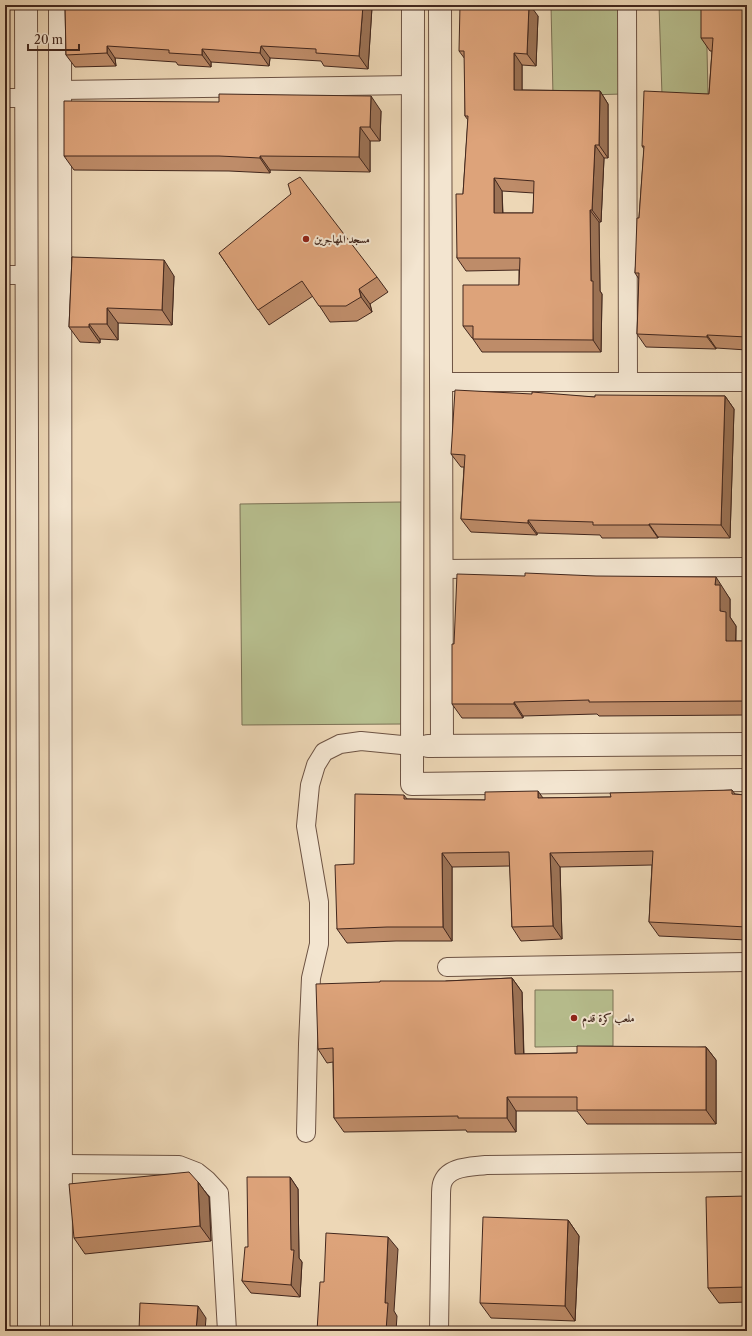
<svg xmlns="http://www.w3.org/2000/svg" width="752" height="1336" viewBox="0 0 752 1336" font-family="'Libre Caslon Text',Amiri,serif">
<style>
.green{fill:#b7be8e;stroke:#7c7256}
.lines{fill:none;stroke-linecap:round;stroke-linejoin:round}
.minor-casing{stroke:#6d5343;stroke-width:20}
.tertiary-casing{stroke:#6d5343;stroke-width:24}
.minor{stroke:#f3e5d0;stroke-width:18}
.tertiary{stroke:#f3e5d0;stroke-width:22}
.wall{fill:#be8c69;stroke:#42271d;fill-rule:evenodd}
.shaded-wall{fill:#9b7255;stroke:#42271d}
.building{fill:#dda37a;stroke:#42271d;fill-rule:evenodd}
.poi-dot{fill:#8f2418;stroke:#f3e5d0;stroke-width:1.5}
.labels{text-anchor:middle;stroke-width:4;stroke-linejoin:round;paint-order:stroke}
.poi-label{font-size:11px;font-weight:bold;fill:#42271d;stroke:#f3e5d0;text-anchor:start}
</style>
<rect width="100%" height="100%" fill="#edd7b6"/>
<filter id="stains"><feTurbulence type="fractalNoise" baseFrequency=".005" numOctaves="4"/><feColorMatrix values="0 0 0 0 .2 0 0 0 0 .09 0 0 0 0 .02 0 0 0 .5 -.17"/></filter>
<radialGradient id="worn" r=".72"><stop offset=".6" stop-color="#630" stop-opacity="0"/><stop offset="1" stop-color="#630" stop-opacity=".3"/></radialGradient>
<!-- green -->
<path class="green" d="M551 5H619L622 94 553 96Z
M659 5H706L708 94 662 95Z
M401 502 403 724 242 725 240 504Z
M535 990H613V1046L535 1047Z"/>
<g class="lines">
<!-- minor casing -->
<g class="minor-casing">
<path id="minor" d="M627 5 628 382
M60 90 413 85
M5 98H27
M5 275H27
M441 382H747
M441 569 747 567
M447 967 747 962
M306 1133 308 1044 311 978 319 944V902L306 826 310 785 316 765 324 752 340 744 361 741 412 746
M61 1164 179 1165 197 1172 207 1180 219 1193 227 1331
M439 1331 441 1196C441 1192 441 1188 442 1184 447 1166 471 1167 486 1165L747 1162"/>
</g>
<!-- tertiary casing -->
<g class="tertiary-casing">
<path id="tertiary" d="M26 5 29 1331
M60 5 61 1331
M413 5 412 784 747 780
M440 5 442 746
M428 746 747 744"/>
</g>
<!-- minor -->
<use href="#minor" class="minor"/>
<!-- tertiary -->
<use href="#tertiary" class="tertiary"/>
</g>
<!-- wall -->
<path class="wall" d="M65 5H371L372 7 368 69 324 66 321 61 270 58 269 66 211 62V67L178 65 176 62 115 58 116 66 75 67 66 55Z
M747 5V350L716 348V349L646 347 637 334 639 279 635 273 639 218 644 149 642 146 709 94 712 51H710L701 38Z
M538 16 536 66 522 65V90L600 91 608 104V158H604L601 222H599L600 291 602 294 601 352H482L473 339V338H472L463 326 519 285V270L466 271 457 258 463 194 468 120 465 116V59L459 51ZM502 191 534 193 533 213H503Z
M381 111 380 141H370V172L270 170V173L229 171 74 170 64 156Z
M219 253 377 277 388 292 370 304 372 312 357 321 330 322 313 296 269 325Z
M72 257 174 276 172 325 118 323V340L100 339V343L80 342 69 327Z
M532 394 595 397 725 396 734 409 730 538 658 537V538H602L600 535 537 533V535L471 532 461 519 464 467H461L451 454Z
M725 592 730 599V617L736 626V641H747V715L599 716 597 714 523 716V718H462L452 704Z
M732 790 735 794 747 795V940L659 936 649 922 652 865 560 867 562 939 521 941 512 927 510 866 452 867V941H396L347 943 337 929 354 864 404 795 407 799 485 800 543 798 611 797Z
M512 978 522 992 524 1054 577 1053 706 1047 716 1060V1124H587L577 1111H516V1132H467L466 1130 344 1132 334 1118 333 1062 327 1063 318 1049 446 981Z
M290 1177 298 1189 299 1258 302 1262 300 1297 251 1293 242 1281 248 1247Z
M198 1182 209 1197 211 1241 85 1254 74 1238Z
M747 1196V1302L719 1303 708 1288Z
M568 1220 579 1236 575 1321 491 1318 480 1303Z"/>
<!-- shaded-wall -->
<path class="shaded-wall" d="M363 5H371L372 7 368 69 359 56Z
M529 5H530L538 16 536 66 527 54Z
M107 46 115 58 116 66 107 53Z
M261 46 270 58 269 66 260 53Z
M202 49 211 62V67L202 55Z
M514 53 522 65V103L514 90Z
M600 91 608 104V158L599 145Z
M371 96 381 111 380 141 370 127Z
M360 127 370 141V172L359 157Z
M595 145 604 158 601 222 592 210Z
M260 156 270 170V173L260 158Z
M494 178 502 191 503 226 494 213Z
M590 210 599 222 600 291 602 294 601 352 593 340 591 281Z
M164 260 174 276 172 325 162 310Z
M359 289 370 304 372 312 361 297Z
M107 308 118 323V340L107 324Z
M89 324 100 339V343L89 327Z
M707 335 716 348V349L707 337Z
M725 396 734 409 730 538 721 525Z
M528 520 537 533V535L528 523Z
M649 524 658 537V538L649 525Z
M716 577 730 599V617L736 626 735 655 726 641 715 585Z
M514 702 523 716V718L514 704Z
M538 791 548 805 538 798Z
M442 853 452 867V941L443 927Z
M550 853 560 867 562 939 553 926Z
M512 978 522 992 524 1068 515 1054Z
M706 1047 716 1060V1124L706 1110Z
M507 1097 516 1111V1132L507 1118Z
M290 1177 298 1189 299 1258 302 1262 300 1297 291 1285Z
M198 1182 209 1197 211 1241 200 1226Z
M568 1220 579 1236 575 1321 565 1306Z
M388 1237 398 1249 394 1311 397 1316 396 1331H386L385 1303Z
M198 1306 206 1318 205 1331H196Z"/>
<!-- building -->
<path class="building" d="M65 5H363L359 56 316 53V49L261 46 260 53 202 49V55L169 53V50L107 46V53L66 55Z
M460 5H529L527 54 514 53V90L600 91 599 145H595L592 210H590L591 281H593V340L473 339V326H463V285H519L520 258H457L456 194H463L468 116H465L464 51H459ZM494 178 534 181 533 213H494Z
M701 5H747V337L707 335V337L637 334 639 273H635L637 218H639L644 146H642L644 91 709 94 713 38H701Z
M219 94 371 96 370 127H360L359 157 260 156V158L219 156H64V101L219 102Z
M300 177 377 277 359 289 361 297 346 306H319L302 281 258 310 219 253 291 194 288 184Z
M72 257 164 260 162 310 107 308V324H89V327H69Z
M455 390 532 394V392L595 397V395L725 396 721 525 649 524V525H593V522L528 520V523L461 519 465 455 451 454Z
M525 573 596 576 716 577 715 585H720V611L726 612V641H747V701L589 702V700L514 702V704H452V644H454L457 574 525 576Z
M732 790V794L747 795V927L649 922 653 851 550 853 553 926 512 927 509 852 442 853 443 927H387L337 929 335 865 354 864 355 794 404 795V799L485 800V792L538 791V798L611 797 610 793Z
M512 978 515 1054 577 1053V1046L706 1047V1110H577V1097H507V1118H458V1116L334 1118 333 1048 318 1049 316 984 380 982V981H446Z
M189 1172 198 1182 200 1226 74 1238 69 1184Z
M247 1177H290L291 1250H294L291 1285 242 1281 245 1247H248Z
M747 1196V1287L708 1288 706 1197Z
M483 1217 568 1220 565 1306 480 1303Z
M326 1233 388 1237 385 1303H388L386 1331H317L320 1282H324Z
M140 1303 198 1306 196 1331H139Z"/>
<!-- markers -->
<g class="poi-dot">
<circle cx="306" cy="239" r="4"/>
<circle cx="574" cy="1018" r="4"/>
</g>
<g class="labels">
<!-- poi labels -->
<g class="poi-label">
<text x="314" y="243">مسجد المهاجرين</text>
<text x="582" y="1022">ملعب كرة قدم</text>
</g>
</g>
<!-- margin -->
<rect width="752" height="1336" fill="none" stroke="#edd7b6" stroke-width="20"/>
<rect x="6" y="6" width="740" height="1324" fill="none" stroke="#42271d" stroke-width="2"/>
<rect x="10" y="10" width="732" height="1316" fill="none" stroke="#42271d"/>
<!-- scale -->
<path d="M28 44v6h51v-6" fill="none" stroke="#42271d" stroke-width="2"/>
<text x="34" y="44" font-size="12" fill="#42271d" stroke="#f3e5d0" stroke-width="3" paint-order="stroke">20 m</text>
<rect width="100%" height="100%" filter="url(#stains)"/>
<rect width="100%" height="100%" fill="url(#worn)"/>
</svg>
